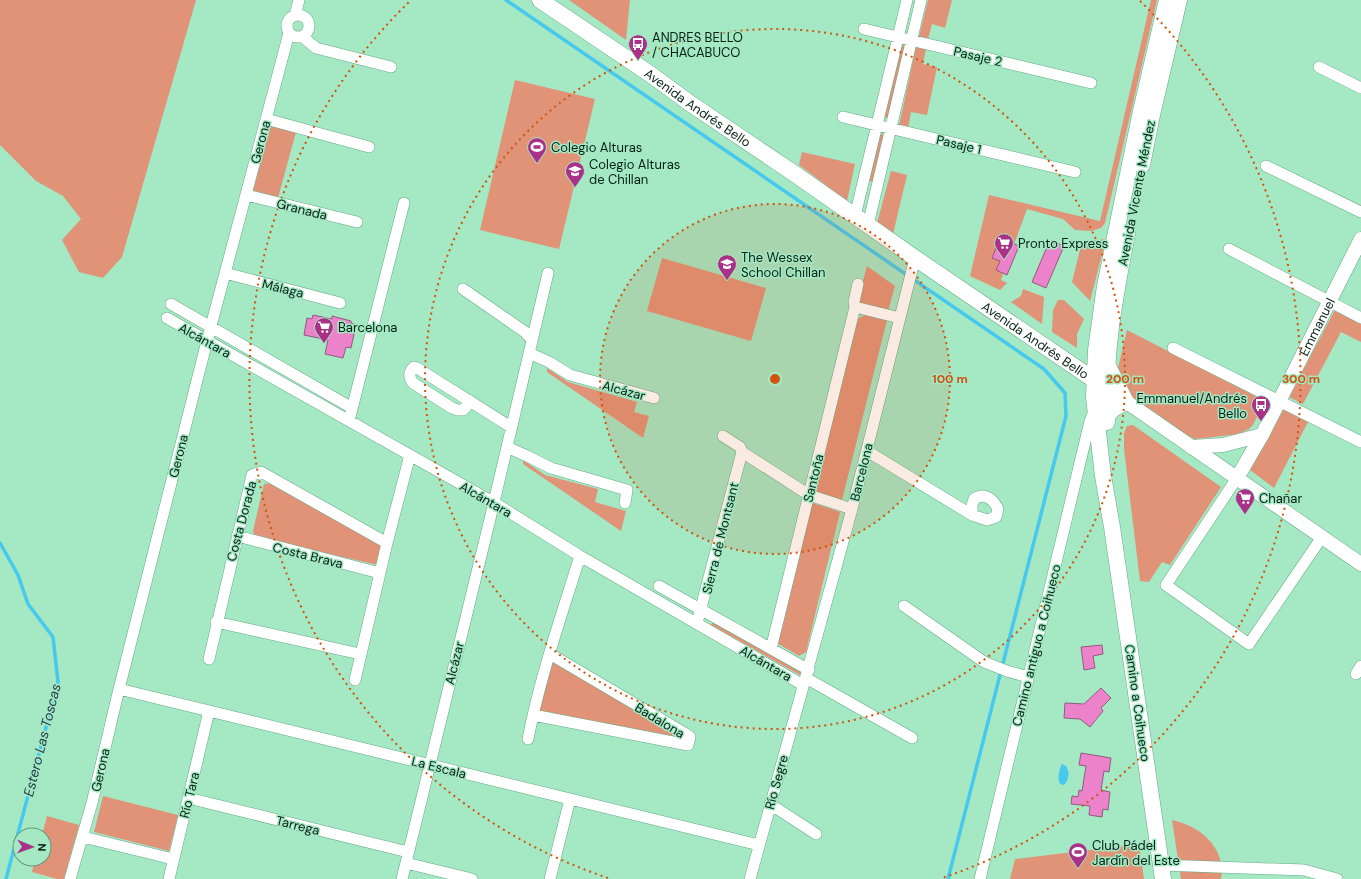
<svg xmlns="http://www.w3.org/2000/svg" width="1361" height="879" viewBox="0 0 1361 879" font-family="'DM Sans',sans-serif">
<style>
.green{fill:#e09377}
.water{fill:#47c9ee}
.lines{fill:none;stroke-linecap:round;stroke-linejoin:round}
.stream{stroke:#47c9ee;stroke-width:3.5}
.building{fill:#ec83ca;stroke:#915b7e}
.minor-casing{stroke:#66a987;stroke-width:12}
.tertiary-casing{stroke:#66a987;stroke-width:15}
.secondary-casing{stroke:#66a987;stroke-width:17}
.minor{stroke:#fff;stroke-width:11}
.tertiary{stroke:#fff;stroke-width:14}
.secondary{stroke:#fff;stroke-width:16}
.ring{fill:none;stroke:#d1530d;stroke-width:2;stroke-dasharray:2 4}
.labels{text-anchor:middle;stroke-width:3;stroke-linejoin:round;paint-order:stroke}
.poi-label{font-size:13px;fill:#052114;stroke:#a4e8c4;text-anchor:start}
.street-label{font-size:13px;fill:#052114;stroke:#a4e8c4}
.water-label{font-size:14px;font-style:italic;fill:#254049;stroke:#a4e8c4}
.centre{fill:#d1530d;stroke:#a4e8c4;stroke-width:2}
.ring-label{font-size:12px;text-anchor:middle;font-weight:bold;fill:#d1530d;stroke:#a4e8c4;stroke-width:3;stroke-linejoin:round;paint-order:stroke}
</style>
<rect width="100%" height="100%" fill="#a4e8c4"/>
<!-- green -->
<path class="green" d="M0 0H196L122 257 103 278 79 272 62 240 81 219 63 196 36 181 0 145Z
M569 0H630L626 40Z
M928 0H952L945 28 932 24 928 39 919 37Z
M1151 0H1157L1105 223 1101 228 1091 231 1075 230 1063 219 1027 209 1001 280 1007 283 1000 290 970 276 989 195 1100 221Z
M901 45 905 46 888 118 884 117Z
M916 47 926 49 923 64 937 67 927 115 911 112 908 128 899 126Z
M515 80 595 99 559 249 480 230Z
M271 125 296 132 278 198 253 191Z
M880 134 884 135 873 182 869 181Z
M802 152 855 164 847 201 799 165Z
M891 171 907 175 893 234 877 223Z
M1106 239 1090 301 1072 282 1082 242Z
M662 258 766 288 751 341 647 311Z
M867 266 895 286 888 311 857 303Z
M1023 289 1044 297 1042 324 1011 302 1021 296Z
M1058 300H1064L1084 319 1077 334V348L1052 332 1053 310Z
M1336 308 1361 321V342L1341 332 1303 404 1289 397Z
M866 314 887 320 842 500 815 491 858 319Z
M1127 330 1265 401 1253 425 1249 429 1238 434 1214 437 1195 439 1186 435 1137 404 1127 393 1117 372Z
M547 368 568 382 637 402 634 412 649 416 643 438 547 372Z
M1284 409 1308 422 1274 488 1250 470Z
M1133 425 1221 487 1170 565 1162 562 1149 582 1140 581 1124 449V433L1127 426Z
M523 460 545 475 598 489 595 502 626 511 621 531 523 464Z
M272 483 383 547 378 565 255 537 253 531 264 484Z
M812 503 840 512 806 652 799 656 777 643Z
M713 621 802 672 800 675 711 625Z
M552 657 687 736V741L535 713Z
M103 796 178 815 169 851 94 832Z
M47 816 79 825 64 879H57L32 872 35 859H44V835H42Z
M1172 820C1200 826 1226 847 1221 879H1181Z
M1139 844 1144 879H1010L1015 859Z"/>
<!-- water -->
<path class="water" d="M1062 764 1066 766C1070 772 1069 780 1064 785L1060 784C1057 778 1059 770 1062 764Z"/>
<g class="lines">
<!-- stream -->
<path class="stream" d="M506 0 1044 369 1065 393 1066 416 948 879
M0 543 18 575 28 604 53 637 58 682 6 879"/>
</g>
<!-- building -->
<path class="building" d="M1050 240 1064 246 1046 288 1032 282Z
M1010 242 1019 246 1007 275 996 270 1000 261 992 258 996 248 1005 252Z
M313 315 332 319V316L351 321V323L356 325 351 348 346 347 343 358 325 354 328 340 304 335 307 318 312 319Z
M1102 645 1103 654 1093 656 1095 668 1084 670 1081 647Z
M1101 688 1111 698 1101 708 1103 711 1090 727 1080 719 1064 718 1065 703 1084 704Z
M1081 753 1111 758 1109 772 1104 771 1101 790 1110 792 1108 810 1103 809 1102 817 1089 815 1090 806 1071 804 1072 796 1078 797 1079 790 1082 791 1086 766 1079 765Z"/>
<g class="lines">
<!-- minor casing -->
<g class="minor-casing">
<path id="minor" d="M287 26a11 11 0 1 1 22 0a11 11 0 1 1-22 0Z
M295 15 299 0
M864 29 1091 83
M303 37 316 48 391 67
M1319 67 1361 88
M843 117 1075 172
M266 119 369 147
M1266 166 1361 212
M246 195 357 222
M855 216 907 0
M868 225 921 0
M1229 249 1361 318
M225 273 340 303
M463 289 525 332 532 340
M171 304 352 408
M855 307 854 302 858 284
M167 318 493 502 580 556 803 685
M1173 348 1361 442
M529 353 549 362 570 375 654 398
M469 400 466 407 463 410H458L452 408 413 383C409 378 408 372 414 367L417 368 511 427
M349 421 404 203
M723 436 740 447 742 452 809 495 852 509
M507 447 527 456 551 468 627 490 625 503
M867 451 972 515 987 520 996 517 998 509C993 499 985 492 974 499L972 505V515
M1237 478 1166 585 1249 644 1322 537
M237 536 380 573
M659 586 809 670
M904 606 984 662 1007 671 1028 677
M216 622 360 654
M697 623 742 452
M771 649 855 307 900 318
M209 659 252 475 261 472 387 543
M1356 674 1361 666
M806 678 912 738
M355 680 387 543 410 455
M119 689 759 845
M533 715 688 745 690 737 686 734 550 654
M528 739C540 677 561 617 580 556
M188 798 408 852
M770 804 816 834
M83 837 173 859
M406 863 472 879
M1161 865 1304 870 1337 879
M70 879 92 803 119 689 207 341 289 33
M169 879 209 711
M402 879 490 519 548 273
M550 879 570 799
M750 879 852 509 915 258
M980 879 1090 421 1092 416 1096 414"/>
</g>
<!-- tertiary casing -->
<g class="tertiary-casing">
<g id="tertiary">
<path d="M1118 396 1361 564"/>
<path d="M1191 447 1223 445 1262 435"/>
<path id="s1" d="M1237 478 1262 435 1361 239"/>
</g>
</g>
<!-- secondary casing -->
<g class="secondary-casing">
<g id="secondary">
<path id="s2" d="M540 0 650 74 691 104 792 172 915 258 1106 388"/>
<path d="M1142 165 1152 115 1179 0"/>
<path d="M1107 416 1113 409 1126 402 1108 366"/>
<path d="M1107 422C1103 358 1115 296 1127 234"/>
<path d="M1163 879 1112 527 1103 476 1094 397 1096 350 1105 286 1141 111 1167 0"/>
</g>
</g>
<!-- minor -->
<use href="#minor" class="minor"/>
<!-- tertiary -->
<use href="#tertiary" class="tertiary"/>
<!-- secondary -->
<use href="#secondary" class="secondary"/>
</g>
<!-- distance rings -->
<circle cx="775" cy="379" r="175" fill="#d1530d" fill-opacity=".12"/>
<g class="ring">
<circle cx="775" cy="379" r="175"/>
<circle cx="775" cy="379" r="350"/>
<path d="M608 878A526 526 0 0 1 410 1M1140 1A526 526 0 0 1 942 878"/>
</g>
<!-- icons -->
<defs>
<g id="bus-pin" transform="scale(1)"><path d="M0 17L-7.5 6A9.5 9.5 0 1 1 7.5 6Z" fill="#a93288" stroke="#a4e8c4"/><path d="M-5-6H5V4H4V6H2V4H-2V6H-4V4H-5ZM-3.5-4V0h7V-4ZM-3.5 1.2v1.5H-2V1.2ZM2 1.2v1.5H3.5V1.2Z" fill="#fff"/></g>
<g id="stadium-pin" transform="scale(1)"><path d="M0 17L-7.5 6A9.5 9.5 0 1 1 7.5 6Z" fill="#a93288" stroke="#a4e8c4"/><path d="M0-5a6.5 5 0 1 0 0 10a6.5 5 0 1 0 0-10ZM-3.5-1.8h7v3.6h-7Z" fill="#fff"/></g>
<g id="school-pin" transform="scale(1)"><path d="M0 17L-7.5 6A9.5 9.5 0 1 1 7.5 6Z" fill="#a93288" stroke="#a4e8c4"/><path d="M0-5L7-2L0 1L-7-2ZM-4 1L0 2.5L4 1V4Q0 6-4 4Z" fill="#fff"/></g>
<g id="supermarket-pin" transform="scale(1)"><path d="M0 17L-7.5 6A9.5 9.5 0 1 1 7.5 6Z" fill="#a93288" stroke="#a4e8c4"/><path d="M-6-5.5h2.5l.6 2H6L4.5 2H-2.5L-4.4-4H-6ZM-1.5 3.2a1.3 1.3 0 1 0 .1 0ZM3 3.2a1.3 1.3 0 1 0 .1 0Z" fill="#fff"/></g>
</defs>
<g fill-rule="evenodd">
<use href="#bus-pin" x="638" y="44"/>
<use href="#stadium-pin" x="537" y="147"/>
<use href="#school-pin" x="575" y="171"/>
<use href="#supermarket-pin" x="1004" y="243"/>
<use href="#school-pin" x="727" y="264"/>
<use href="#supermarket-pin" x="324" y="327"/>
<use href="#bus-pin" x="1261" y="405"/>
<use href="#supermarket-pin" x="1245" y="498"/>
<use href="#stadium-pin" x="1078" y="852"/>
</g>
<g class="labels">
<!-- poi labels -->
<g class="poi-label">
<text x="652" y="42">ANDRES BELLO<tspan x="652" dy="15">/ CHACABUCO</tspan></text>
<text x="551" y="152">Colegio Alturas</text>
<text x="589" y="169">Colegio Alturas<tspan x="589" dy="15">de Chillan</tspan></text>
<text x="1018" y="248">Pronto Express</text>
<text x="741" y="262">The Wessex<tspan x="741" dy="15">School Chillan</tspan></text>
<text x="338" y="332">Barcelona</text>
<text x="1247" y="403" text-anchor="end">Emmanuel/Andrés<tspan x="1247" dy="15">Bello</tspan></text>
<text x="1259" y="503">Chañar</text>
<text x="1092" y="850">Club Pádel<tspan x="1092" dy="15">Jardín del Este</tspan></text>
</g>
<!-- street labels -->
<g class="street-label">
<text transform="translate(978 56) rotate(13)" y="5">Pasaje 2</text>
<text dy="5" stroke="none"><textPath href="#s2" startOffset="191">Avenida Andrés Bello</textPath></text>
<text transform="translate(260 142) rotate(-75)" y="5">Gerona</text>
<text transform="translate(959 144) rotate(13)" y="5">Pasaje 1</text>
<text transform="translate(1136 193) rotate(-79)" y="5">Avenida Vicente Méndez</text>
<text transform="translate(302 209) rotate(14)" y="5">Granada</text>
<text transform="translate(283 288) rotate(14)" y="5">Málaga</text>
<text dy="5" stroke="none"><textPath href="#s1" startOffset="171">Emmanuel</textPath></text>
<text transform="translate(205 340) rotate(29)" y="5">Alcántara</text>
<text dy="5" stroke="none"><textPath href="#s2" startOffset="601">Avenida Andrés Bello</textPath></text>
<text transform="translate(624 390) rotate(15)" y="5">Alcázar</text>
<text transform="translate(178 456) rotate(-76)" y="5">Gerona</text>
<text transform="translate(861 472) rotate(-76)" y="5">Barcelona</text>
<text transform="translate(813 478) rotate(-76)" y="5">Santoña</text>
<text transform="translate(486 499) rotate(30)" y="5">Alcántara</text>
<text transform="translate(241 521) rotate(-75)" y="5">Costa Dorada</text>
<text transform="translate(720 538) rotate(-76)" y="5">Sierra de Montsant</text>
<text transform="translate(308 555) rotate(14)" y="5">Costa Brava</text>
<text transform="translate(1036 645) rotate(-76)" y="5">Camino antiguo a Coihueco</text>
<text transform="translate(454 663) rotate(-76)" y="5">Alcázar</text>
<text transform="translate(766 663) rotate(30)" y="5">Alcántara</text>
<text transform="translate(1138 703) rotate(82)" y="5">Camino a Coihueco</text>
<text transform="translate(660 720) rotate(31)" y="5">Badalona</text>
<text transform="translate(439 767) rotate(14)" y="5">La Escala</text>
<text transform="translate(100 770) rotate(-77)" y="5">Gerona</text>
<text transform="translate(776 782) rotate(-75)" y="5">Río Segre</text>
<text transform="translate(189 795) rotate(-76)" y="5">Río Tara</text>
<text transform="translate(298 825) rotate(14)" y="5">Tarrega</text>
</g>
<!-- water labels -->
<g class="water-label">
<text transform="translate(42 740) rotate(-76)" y="5">Estero Las Toscas</text>
</g>
</g>
<circle cx="775" cy="379" r="6" class="centre"/>
<g class="ring-label">
<text x="950" y="383">100 m</text>
<text x="1125" y="383">200 m</text>
<text x="1301" y="383">300 m</text>
</g>
<!-- north arrow -->
<g transform="translate(32 847) rotate(92)"><circle r="19" fill="#a4e8c4" stroke="#64987e"/>
<path d="M0-3L7 15L0 10L-7 15Z" fill="#a93288"/>
<text y="-6" font-size="11" font-weight="bold" text-anchor="middle" fill="#052114">N</text>
</g>
</svg>
